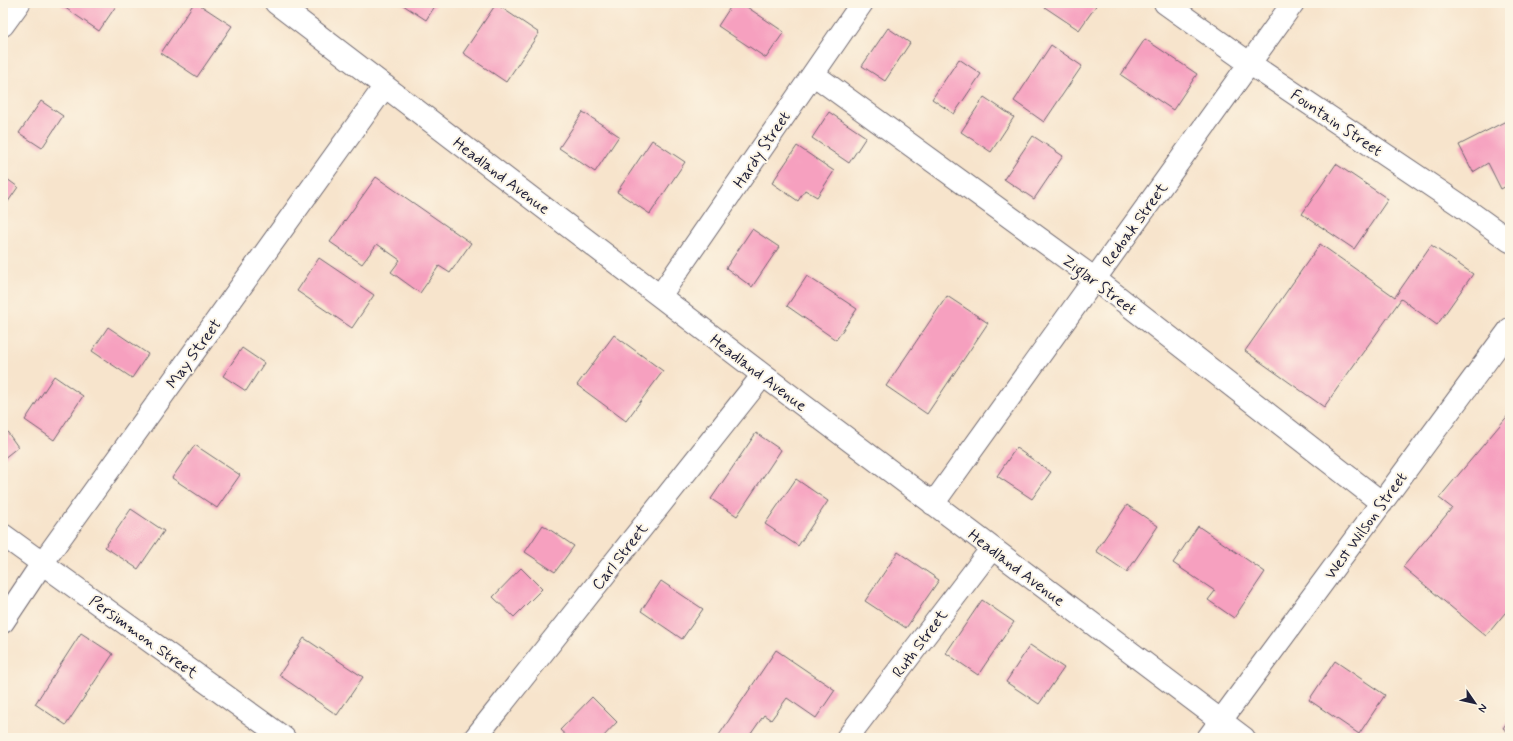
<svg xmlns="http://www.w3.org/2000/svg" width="1513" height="741" viewBox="0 0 1513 741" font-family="Mynerve,sans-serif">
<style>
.building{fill:#f6a0bf}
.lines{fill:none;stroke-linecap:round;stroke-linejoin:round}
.minor-casing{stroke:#6d666e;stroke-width:24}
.minor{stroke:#fff;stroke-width:22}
.labels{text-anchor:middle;stroke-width:4;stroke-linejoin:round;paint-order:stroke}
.street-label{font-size:16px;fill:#22223b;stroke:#fcf5e5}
</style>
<rect width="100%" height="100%" fill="#fcf5e5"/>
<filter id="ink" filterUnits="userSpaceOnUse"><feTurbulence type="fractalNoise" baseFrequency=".025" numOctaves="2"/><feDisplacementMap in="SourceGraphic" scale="8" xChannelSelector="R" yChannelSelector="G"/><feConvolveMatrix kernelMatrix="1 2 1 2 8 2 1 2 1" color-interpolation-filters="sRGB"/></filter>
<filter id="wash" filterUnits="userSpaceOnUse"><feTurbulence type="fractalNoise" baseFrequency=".012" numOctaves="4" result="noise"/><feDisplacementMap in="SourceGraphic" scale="16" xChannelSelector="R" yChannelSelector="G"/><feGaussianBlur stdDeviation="0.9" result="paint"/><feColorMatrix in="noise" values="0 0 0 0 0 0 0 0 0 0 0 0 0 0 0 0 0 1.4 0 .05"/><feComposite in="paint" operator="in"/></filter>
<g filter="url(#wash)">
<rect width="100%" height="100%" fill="#f7e4cc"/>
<g id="blocks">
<!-- building -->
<path class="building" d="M62 3H118L99 31 61 5Z
M194 3H197L232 26 197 77 161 53Z
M400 3H437L426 20Z
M733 3H741L784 32 766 58 718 26Z
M1045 3H1091L1096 6 1079 30 1043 6Z
M496 4 539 33 506 82 463 53Z
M888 28 910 43 885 81 862 66Z
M1145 39 1197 74 1173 110 1121 75Z
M1051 45 1082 66 1044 122 1014 101Z
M959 59 981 74 954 114 932 99Z
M984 97 1014 117 991 152 961 132Z
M41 101 63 116 42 148 19 133Z
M583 112 619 136 595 172 559 148Z
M829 112 866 137 849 163 812 138Z
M1510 119V184L1501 189 1488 163 1473 172 1459 145Z
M1033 136 1063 156 1034 199 1004 179Z
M652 140 685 162 650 214 617 192Z
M797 146 834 171 817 197 805 190 798 201 772 183Z
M1336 164 1388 199 1354 249 1302 214Z
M3 176 18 187 3 209Z
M376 177 471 243 450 273 439 266 420 293 391 272 400 260 377 244 362 264 330 242Z
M752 229 779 247 752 287 726 268Z
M1320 244 1395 297 1431 245 1473 274 1437 325 1401 299 1324 407 1245 351Z
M319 258 374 295 352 328 297 291Z
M807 276 857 309 836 340 787 306Z
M947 296 988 323 927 414 886 386Z
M108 327 148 354 132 378 92 351Z
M614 335 663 371 626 421 577 385Z
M242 348 264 363 246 391 223 376Z
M54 376 83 396 54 440 25 420Z
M1510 413V607L1486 636 1403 567 1452 508 1439 498Z
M3 426 18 447 3 459Z
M756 433 781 450 737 516 711 499Z
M195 445 240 475 217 508 172 478Z
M1016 448 1051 472 1032 499 997 476Z
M796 479 828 501 798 546 765 524Z
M1127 505 1158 526 1127 572 1096 551Z
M131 509 164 531 138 569 105 547Z
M543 525 574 546 555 572 525 552Z
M1198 526 1265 572 1234 618 1208 600 1215 591 1173 563Z
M898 552 939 580 906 628 865 601Z
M521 568 542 589 514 617 493 597Z
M661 581 703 609 682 639 641 611Z
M982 600 1014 622 978 675 946 653Z
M81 633 113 654 66 725 35 704Z
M304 638 363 677 337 715 279 675Z
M1030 645 1064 668 1039 704 1006 682Z
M776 650 835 690 816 718 787 698 771 720 764 715 748 738H717Z
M1335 661 1385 695 1359 734 1309 700Z
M592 697 617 722 602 738H569L560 730Z
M1510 718V733L1503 728Z"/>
</g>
</g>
<g filter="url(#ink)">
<use href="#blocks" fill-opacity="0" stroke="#6d666e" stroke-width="1"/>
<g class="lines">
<!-- minor casing -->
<g class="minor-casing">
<path id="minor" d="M276 3 763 375 1244 738
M1165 3 1249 63 1460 205 1510 241
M3 25 19 3
M813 74 1095 279 1382 503
M660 296 862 3
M933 504 1293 3
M3 535 284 738
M3 622 43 562 385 86
M475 738 763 375
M847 738 992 548
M1208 738 1510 329"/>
</g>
<!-- minor -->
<use href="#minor" class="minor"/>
</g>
</g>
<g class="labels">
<!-- street labels -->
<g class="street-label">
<text transform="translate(1337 122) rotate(34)" y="6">Fountain Street</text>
<text transform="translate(761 149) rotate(-56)" y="6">Hardy Street</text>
<text transform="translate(502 175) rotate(37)" y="6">Headland Avenue</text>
<text transform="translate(1134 224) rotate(-54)" y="6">Redoak Street</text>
<text transform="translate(1100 284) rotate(37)" y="6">Ziglar Street</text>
<text transform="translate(193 353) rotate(-54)" y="6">May Street</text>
<text transform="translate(759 372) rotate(37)" y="6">Headland Avenue</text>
<text transform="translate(1365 525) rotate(-54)" y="6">West Wilson Street</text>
<text transform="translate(619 556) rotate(-52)" y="6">Carl Street</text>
<text transform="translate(1017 567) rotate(37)" y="6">Headland Avenue</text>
<text transform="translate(144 636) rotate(36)" y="6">Persimmon Street</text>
<text transform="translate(919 643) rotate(-53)" y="6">Ruth Street</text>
</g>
</g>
<!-- margin -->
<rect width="1513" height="741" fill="none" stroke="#fcf5e5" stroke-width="16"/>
<!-- north arrow -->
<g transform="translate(1475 703) rotate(124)" stroke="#fcf5e5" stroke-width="3" paint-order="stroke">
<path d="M0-3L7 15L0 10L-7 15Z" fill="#22223b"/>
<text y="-6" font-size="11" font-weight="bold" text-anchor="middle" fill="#22223b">N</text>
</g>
</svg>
